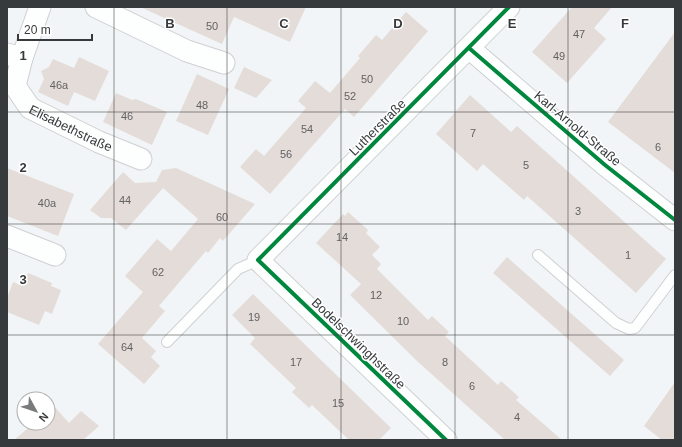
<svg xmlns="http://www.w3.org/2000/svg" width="682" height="447" viewBox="0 0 682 447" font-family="Helvetica,sans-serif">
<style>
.building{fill:#e4dcd8}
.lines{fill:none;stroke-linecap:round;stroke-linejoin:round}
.service-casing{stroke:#ced0d2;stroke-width:12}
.minor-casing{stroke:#ced0d2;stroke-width:23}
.service{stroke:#fdfefe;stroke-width:10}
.minor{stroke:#fdfefe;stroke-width:21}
.cycleway-casing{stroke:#fff;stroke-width:6}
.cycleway{stroke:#00873e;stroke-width:4}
.grid{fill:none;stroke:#373a3c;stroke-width:1;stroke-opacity:0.55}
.labels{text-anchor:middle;stroke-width:3;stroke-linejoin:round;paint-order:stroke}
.number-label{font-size:11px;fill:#626263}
.street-label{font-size:13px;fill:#373a3c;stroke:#fff}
.grid-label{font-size:13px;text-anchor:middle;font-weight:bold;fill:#373a3c;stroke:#fff;stroke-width:3;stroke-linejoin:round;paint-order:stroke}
</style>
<rect width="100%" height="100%" fill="#f2f5f7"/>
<!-- building -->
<path class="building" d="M140 7H306L290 42 234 17 222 44Z
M572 7H612L594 28 606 39 567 83 532 52Z
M406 12 428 31 354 117 345 109 270 194 240 167 256 149 264 156 306 108 298 101 315 81 330 93 360 58 358 56 376 35 382 40Z
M675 32V173L608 122Z
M79 57 109 71 95 101 74 92 68 106 38 92 44 79 41 71 49 67 53 59 74 68Z
M244 67 272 80 256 98 234 88Z
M197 74 229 89 208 135 176 121Z
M116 93 132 100 136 99 167 112 152 145 103 122Z
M470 95 511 132 517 126 666 259 636 293 527 196 524 200 483 164 477 171 436 134Z
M7 168 74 194 58 236 7 216Z
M176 168 255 204 223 241 220 238 208 253 206 251 159 306 165 311 142 338 156 351 151 357 160 366 144 384 98 344 143 292 125 276 157 239 171 251 198 219 163 188 126 230 111 218H101L90 210 123 172 135 183 156 182 162 170Z
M348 212 368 230 366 233 380 247 372 255 381 264 377 269 428 320 432 316 449 332 445 336 498 385 501 381 519 397 516 400 562 440H505L417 361 350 295 361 284 316 243 343 214 345 216Z
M507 257 624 360 610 376 493 273Z
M28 273 52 283 51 286 61 290 52 314 45 311 39 325 7 312V298L13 282 22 286Z
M253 294 391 428 379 440H349L312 405 309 408 292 392 296 388 250 344 255 338 232 315Z
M675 382V440H662L644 426Z
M54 406 69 423 81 411 99 426 83 440H14L34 423H48V411Z"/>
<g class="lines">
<!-- service casing -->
<g class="service-casing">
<path id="service" d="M538 255 616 323 629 329 635 328 675 275
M167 342 238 269 258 260"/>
</g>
<!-- minor casing -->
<g class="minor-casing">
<g id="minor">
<path d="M96 7 187 51 224 63"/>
<path d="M469 48 605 165 675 220"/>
<path d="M7 54 22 58 40 7"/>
<path id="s1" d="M22 58 15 86 30 108 99 142 141 159"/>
<path d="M7 236 55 255"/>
<path d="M446 440 258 260 509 7"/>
</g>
</g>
<!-- service -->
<use href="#service" class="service"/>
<!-- minor -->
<use href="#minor" class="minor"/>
<!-- cycleway casing -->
<g class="cycleway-casing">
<path id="cycleway" d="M469 48 605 165 675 220
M446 440 258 260 509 7"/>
</g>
<!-- cycleway -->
<use href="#cycleway" class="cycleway"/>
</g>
<!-- grid -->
<path class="grid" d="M114 7V440M227 7V440M341 7V440M455 7V440M568 7V440M7 112H675M7 224H675M7 335H675"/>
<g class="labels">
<!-- number labels -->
<g class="number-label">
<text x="212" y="30">50</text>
<text x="579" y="38">47</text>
<text x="559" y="60">49</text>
<text x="367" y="83">50</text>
<text x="59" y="89">46a</text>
<text x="350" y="100">52</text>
<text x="202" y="109">48</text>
<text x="127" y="120">46</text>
<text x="307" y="133">54</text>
<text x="473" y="137">7</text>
<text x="658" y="151">6</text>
<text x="286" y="158">56</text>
<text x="526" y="169">5</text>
<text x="125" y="204">44</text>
<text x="47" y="207">40a</text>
<text x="578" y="215">3</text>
<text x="222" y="221">60</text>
<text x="342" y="241">14</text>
<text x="628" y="259">1</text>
<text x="158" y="276">62</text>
<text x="376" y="299">12</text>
<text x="254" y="321">19</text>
<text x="403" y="325">10</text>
<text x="127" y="351">64</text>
<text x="296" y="366">17</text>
<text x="445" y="366">8</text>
<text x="472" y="390">6</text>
<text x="338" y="407">15</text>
<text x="517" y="421">4</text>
</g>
<!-- street labels -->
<g class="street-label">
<text dy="5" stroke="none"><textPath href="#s1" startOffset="101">Elisabethstraße</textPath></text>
<text transform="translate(377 127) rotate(-45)" y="5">Lutherstraße</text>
<text transform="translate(578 128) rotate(40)" y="5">Karl-Arnold-Straße</text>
<text transform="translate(359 343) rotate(44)" y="5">Bodelschwinghstraße</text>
</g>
</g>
<g class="grid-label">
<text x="170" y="28">B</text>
<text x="284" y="28">C</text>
<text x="398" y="28">D</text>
<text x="512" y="28">E</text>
<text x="625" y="28">F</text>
<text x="23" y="60">1</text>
<text x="23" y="172">2</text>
<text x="23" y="284">3</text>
</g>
<!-- border -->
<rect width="682" height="447" fill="none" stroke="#373a3c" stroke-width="16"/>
<!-- north arrow -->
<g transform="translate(36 411) rotate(130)"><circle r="19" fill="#ffffff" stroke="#afb0b1"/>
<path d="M0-3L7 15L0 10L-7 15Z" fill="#787b7d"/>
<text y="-6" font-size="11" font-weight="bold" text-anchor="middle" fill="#373a3c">N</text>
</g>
<!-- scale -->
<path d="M18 34v6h74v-6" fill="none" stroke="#373a3c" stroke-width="2"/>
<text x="24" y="34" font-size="12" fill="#373a3c" stroke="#ffffff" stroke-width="3" paint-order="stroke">20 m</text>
</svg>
